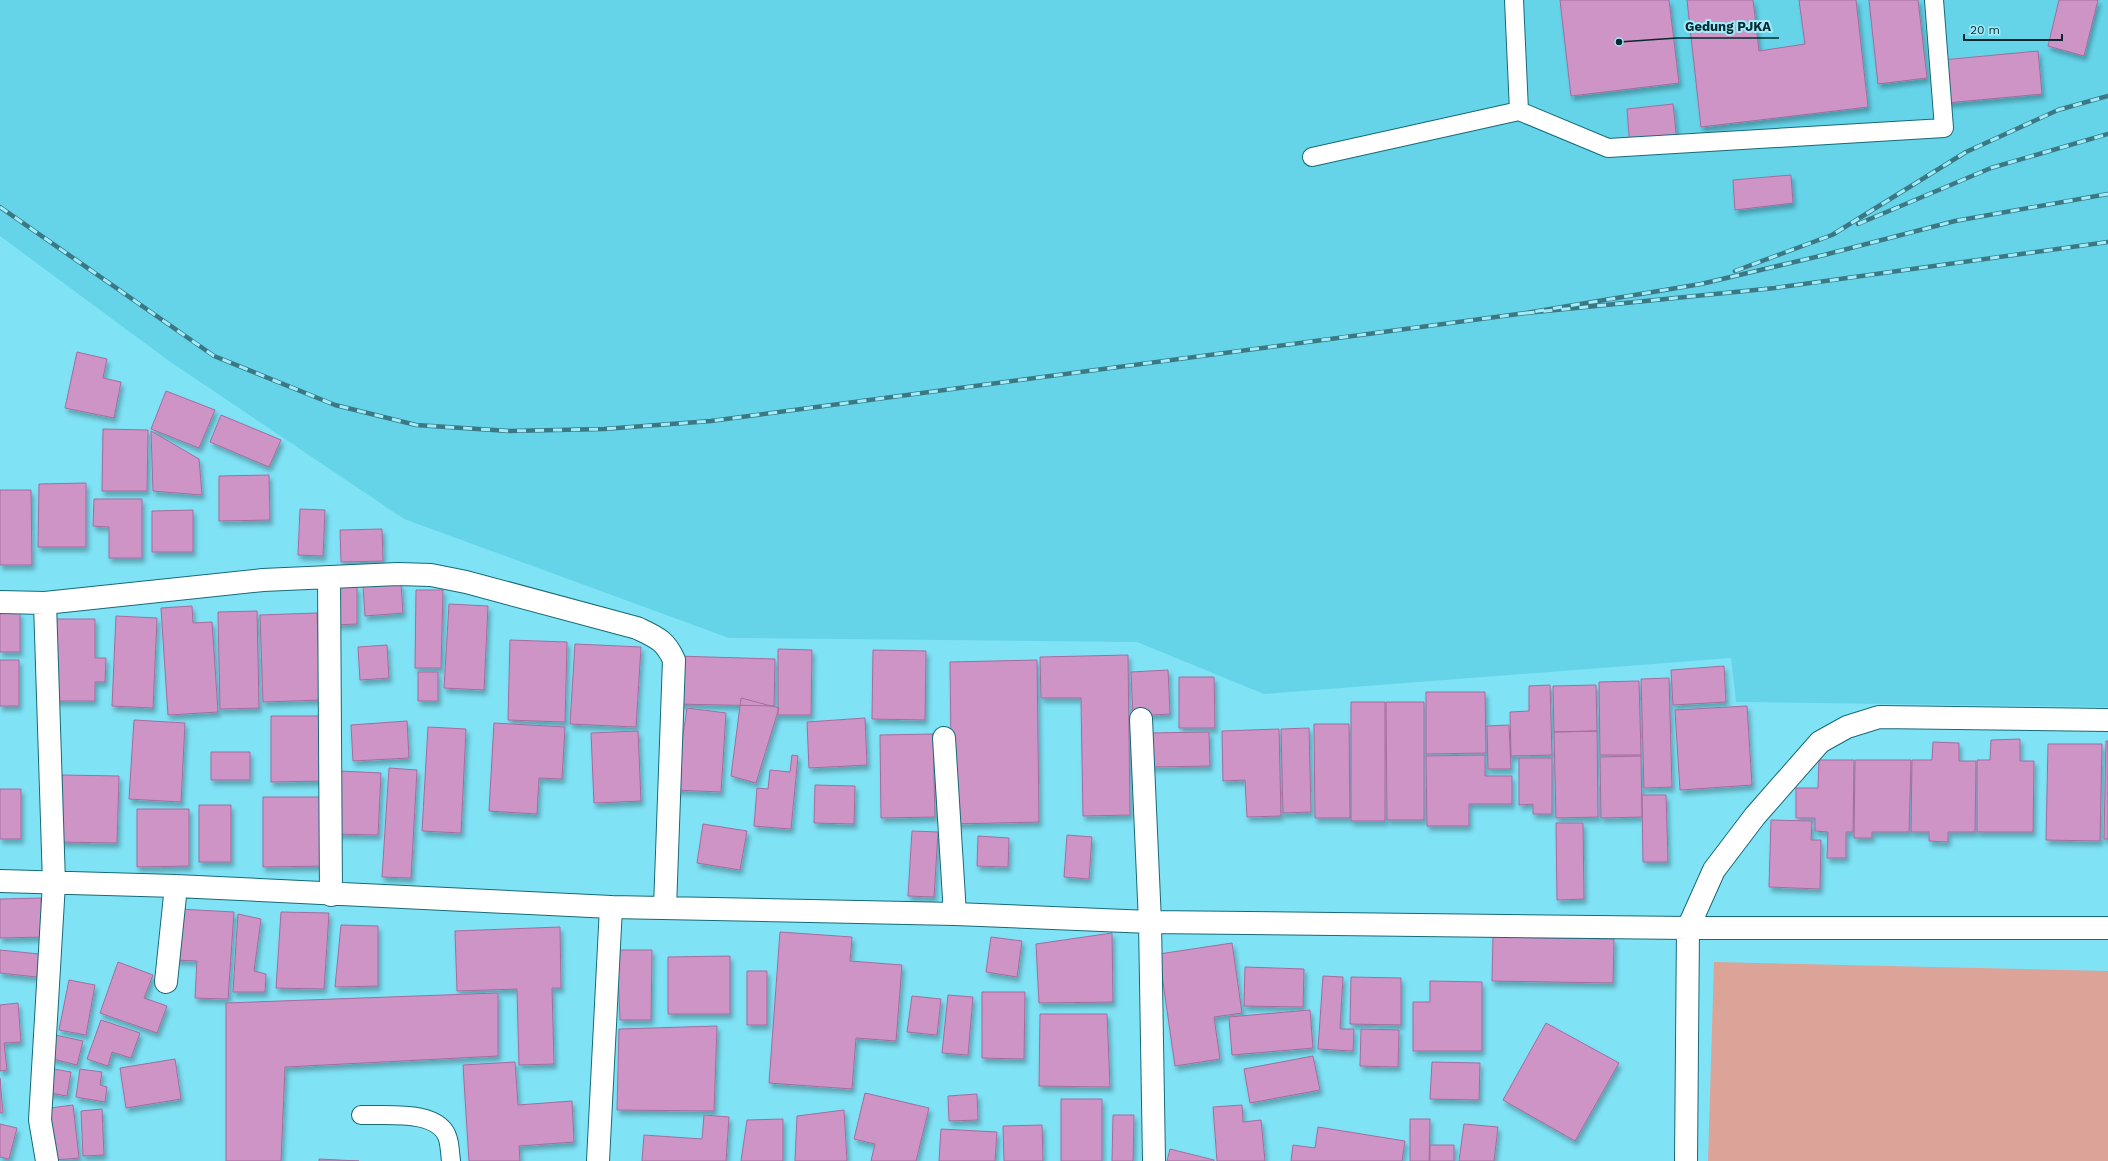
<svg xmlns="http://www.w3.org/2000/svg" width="2108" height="1161" viewBox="0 0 2108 1161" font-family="'Work Sans',sans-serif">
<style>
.built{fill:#65d4e9}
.green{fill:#dca398}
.building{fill:#cf94c6;stroke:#a46d9d;filter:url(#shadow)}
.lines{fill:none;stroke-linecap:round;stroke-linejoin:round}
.service-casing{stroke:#176a78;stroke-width:20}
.minor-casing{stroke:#176a78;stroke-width:24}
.service{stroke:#fff;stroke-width:18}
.minor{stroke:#fff;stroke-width:22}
.rail-casing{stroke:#3b7883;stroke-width:4.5}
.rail{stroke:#a1ecfb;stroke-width:3;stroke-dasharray:9;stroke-linecap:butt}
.leader{fill:none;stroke:#08292f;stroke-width:1.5}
.callout-dot{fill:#08292f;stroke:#a1ecfb;stroke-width:1.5}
.callout-label{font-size:13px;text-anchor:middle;font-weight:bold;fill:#08292f;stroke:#a1ecfb;stroke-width:4;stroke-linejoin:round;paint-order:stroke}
</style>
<defs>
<filter id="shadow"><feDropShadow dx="2.5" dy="4.5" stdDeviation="2" flood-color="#0004"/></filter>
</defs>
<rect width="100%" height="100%" fill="#80e2f5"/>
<!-- built -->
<path class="built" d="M0 0H2108V707L1736 702 1731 658 1264 694 1137 642 729 638 404 519 169 361 0 236Z"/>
<!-- green -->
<path class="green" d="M1714 962 2108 971V1161H1708Z"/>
<!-- building -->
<path class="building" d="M1560 0H1669L1679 83 1571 96Z
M1687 0H1753L1759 51 1805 44 1799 0H1856L1868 107 1701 127Z
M1869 0H1918L1927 78 1878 84Z
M2059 0H2098L2084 56 2048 46Z
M2038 51 2042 94 1946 103 1942 60Z
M1673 104 1677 142 1630 146 1627 109Z
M1791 175 1793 203 1735 210 1733 180Z
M77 352 107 359 103 378 121 382 114 418 65 408Z
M166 391 215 410 199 448 151 429Z
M221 415 281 440 269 467 210 442Z
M103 429 148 430 147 491H102Z
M151 431 199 459 202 495 153 491Z
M269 475 270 520 219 521V476Z
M86 483V547H38L39 484Z
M0 490H31L32 565H0Z
M94 499H142V558H109V527L93 526Z
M300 509 325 510 323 556 298 555Z
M193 510V552H152V511Z
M382 529 383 561 341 562 340 530Z
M401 584 403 613 365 616 363 586Z
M333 587H357V624L333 625Z
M416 590H443L441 668H415Z
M449 604 488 606 484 690 444 688Z
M192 606 193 623 212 622 218 712 168 715 161 608Z
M257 611 259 708 220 709 218 612Z
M0 613H20V652H0Z
M317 613 320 700 263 702 260 615Z
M116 616 157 618 153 708 112 706Z
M51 619H95V658H106L105 682H95V701H51Z
M510 640 567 642 565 722 508 720Z
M575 644 641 647 636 727 570 724Z
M387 645 389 678 360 680 358 647Z
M778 649 812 650 811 715H778Z
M873 650 926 651 925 720 872 719Z
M1128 655 1130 815 1083 816 1081 698H1041L1040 657Z
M676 656 775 659 774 706 675 704Z
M0 660H19V706H0Z
M1037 660 1039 822 952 824 950 662Z
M1724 666 1726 702 1673 705 1671 670Z
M1168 670 1170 714 1133 716 1131 672Z
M418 672H438V701H418Z
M1179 677H1214L1215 728H1179Z
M1669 678 1672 787 1644 788 1641 679Z
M1639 681 1641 755H1600L1599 682Z
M1550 685 1552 755 1511 756 1510 712 1529 711V686Z
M1596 685 1597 731 1554 732 1553 686Z
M1426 692H1485L1486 753 1426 754Z
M741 698 779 708 756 783 731 776Z
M1351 702H1385V821H1351Z
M1386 702H1424V820H1387Z
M1747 706 1752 785 1680 790 1675 710Z
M687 708 726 713 721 792 675 790Z
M271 716H322V781L271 782Z
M865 718 867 765 809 768 807 722Z
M134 720 185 723 181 802 129 799Z
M407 721 409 758 353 761 351 725Z
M494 723 565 727 562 779 539 778 537 814 489 811Z
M1314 724H1349L1350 818H1315Z
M1509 725 1511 769H1488L1487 726Z
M428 727 466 729 461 833 422 831Z
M1309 728 1311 812 1283 813 1281 729Z
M1279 729 1281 816 1247 817 1245 780 1223 781 1222 731Z
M638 731 641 801 594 803 591 733Z
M1597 731 1598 817 1556 818 1554 732Z
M1209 732 1210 766 1150 767 1149 733Z
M933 734 935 817 881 818 880 735Z
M2020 739V761H2034L2033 832H1977V760H1990L1991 740Z
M2106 741H2108V839H2104Z
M1933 742 1959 743V761H1976L1975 832H1948V842L1929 841V832H1911L1912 760H1932Z
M2048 744H2102L2100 841 2046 840Z
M211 752H250V780H211Z
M792 755 798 756 791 829 754 826 757 788 768 789 770 770 790 772Z
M1485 755V776H1512V804H1469V826H1427L1426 756Z
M1641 756 1642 817 1601 818 1600 757Z
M1519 758H1552V814H1533V804L1519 805Z
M1819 760H1854L1853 832H1846V858H1827L1828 832 1815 831V818H1796V788H1818Z
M1855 760H1911L1909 832H1872V838H1854Z
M389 768 417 770 411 878 382 877Z
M340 771 381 773 378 835 337 834Z
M62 775 119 776 117 843 60 842Z
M815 785 855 786 854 824 814 823Z
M0 789H21V839H0Z
M1642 795H1666L1668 862H1643Z
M263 797H324L323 866 263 867Z
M199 805H231V862H199Z
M137 809H189V866L137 867Z
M1771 820 1812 821 1811 840H1821L1820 889 1769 887Z
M1556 823H1583L1584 899 1557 900Z
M703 824 747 831 740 870 697 863Z
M912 831 938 832 934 897 908 896Z
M1067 835 1092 837 1089 879 1064 877Z
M978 836 1009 838 1008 867 977 866Z
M41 898 42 937 0 938V899Z
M178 909 234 912 228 999 195 998 197 961 175 960Z
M281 912 329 913 324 989 276 988Z
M238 914 261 919 254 971 266 974 265 992H233Z
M341 925 378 926V986L335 987Z
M560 927 561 988H552L554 1064 519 1065 517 989 457 991 455 931Z
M780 932 852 937 850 961 902 965 896 1041 856 1038 852 1089 769 1083Z
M1112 933 1113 1002 1039 1003 1036 944Z
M991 937 1022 941 1017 977 986 972Z
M1493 937 1614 939 1613 983 1492 981Z
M1232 943 1242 1013 1214 1017 1220 1059 1175 1066 1159 954Z
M0 950 39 954 37 977 0 973Z
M617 950H652L651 1020H620Z
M730 956V1014H668V957Z
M118 962 153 975 144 998 167 1006 157 1033 100 1013Z
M1245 967 1304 969 1303 1007 1244 1006Z
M747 971H767V1025H747Z
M1323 976 1343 977 1340 1029H1354L1353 1051 1318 1049Z
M1351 977 1401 978V1025L1350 1024Z
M69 980 95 985 86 1035 59 1030Z
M1430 981 1482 982V1051H1413V1002H1430Z
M982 992H1025L1024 1059 982 1058Z
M498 993V1056L285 1067 281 1161H226V1003Z
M948 995 973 997 968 1055 942 1053Z
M912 996 941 999 937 1035 907 1032Z
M18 1003 21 1042 4 1043 7 1070 0 1071V1005Z
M1310 1010 1313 1048 1232 1055 1229 1017Z
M1040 1014H1107L1110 1087 1039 1086Z
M101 1020 140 1033 131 1058 112 1052 108 1066 87 1059Z
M1546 1023 1619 1063 1575 1141 1503 1100Z
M717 1026 714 1111 617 1110 619 1029Z
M1361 1029 1399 1030 1398 1067 1360 1066Z
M55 1035 83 1041 77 1065 49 1058Z
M1313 1056 1320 1090 1250 1103 1244 1069Z
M175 1059 181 1099 126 1108 120 1068Z
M515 1062 518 1105 572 1101 574 1142 519 1146 520 1161H469L463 1065Z
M1432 1062 1480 1063 1479 1100 1430 1099Z
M48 1068 71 1072 67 1096 44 1092Z
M80 1069 102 1072 100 1085 107 1087 105 1102 76 1097Z
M0 1078 3 1113H0Z
M865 1093 929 1108 916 1161H871L875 1144 854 1139Z
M977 1094 978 1120 949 1121 948 1096Z
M1061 1099H1102V1161H1061Z
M73 1105 79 1158 55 1160 50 1108Z
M1242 1105 1243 1122 1261 1120 1265 1161H1217L1213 1107Z
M102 1109 104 1155 83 1156 81 1111Z
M844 1110 847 1161H795L797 1116Z
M704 1115 729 1117 726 1161H642L644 1135 702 1139Z
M1113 1115H1134L1133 1161H1112Z
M783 1119V1161H741L747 1120Z
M1410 1119H1430L1429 1161H1410Z
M0 1124 17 1128 9 1159 0 1157Z
M1464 1124 1498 1127 1494 1161H1459Z
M1042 1125 1043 1161H1004L1003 1126Z
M1318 1127 1405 1141 1402 1161H1291L1293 1145 1315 1148Z
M941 1129 997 1132 995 1161H939Z
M1430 1145H1454V1161H1430Z
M1170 1149 1214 1160V1161H1167Z
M319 1159 359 1161H319Z"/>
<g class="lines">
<!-- service casing -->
<g class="service-casing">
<path id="service" d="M1514 0 1519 111
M1312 157 1519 111 1608 148 1944 128 1934 0
M361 1115C386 1116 440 1109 448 1139 450 1146 450 1154 451 1161"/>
</g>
<!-- minor casing -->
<g class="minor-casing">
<path id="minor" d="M329 577 331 895
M0 602 45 603
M1141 719 1150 922 1154 1161
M944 738 955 914
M0 881 176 886 611 907
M166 982 176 886
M47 1161 40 1120 54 883 45 603 263 580 398 574 431 575 466 582 637 628C656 637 665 640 674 660L665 908
M598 1161 611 907 955 914 1150 922 1688 928H2108
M1686 1161 1688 928 1714 870 1755 816 1820 742 1847 727 1879 717 2108 720"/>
</g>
<!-- service -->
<use href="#service" class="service"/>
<!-- minor -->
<use href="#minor" class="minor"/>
<!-- rail casing -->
<g class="rail-casing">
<path id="rail" d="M2108 194 1955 221 1824 255 1701 284 1526 313 1775 288 2108 242
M0 207 214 356 335 405 416 425 509 431 604 429 711 421 1526 313
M1858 224 1991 168 2108 134
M1735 271 1832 235 1966 152 2058 110 2108 96"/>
</g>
<!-- rail -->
<use href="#rail" class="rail"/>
</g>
<!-- callouts -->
<path class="leader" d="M1619 42L1677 38H1779"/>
<circle class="callout-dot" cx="1619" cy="42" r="4"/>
<g class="callout-label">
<text x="1728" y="31">Gedung PJKA</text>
</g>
<!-- scale -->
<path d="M1964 34v6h98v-6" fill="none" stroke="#08292f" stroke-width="2"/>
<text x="1970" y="34" font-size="12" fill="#08292f" stroke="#a1ecfb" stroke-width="3" paint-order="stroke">20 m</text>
</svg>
